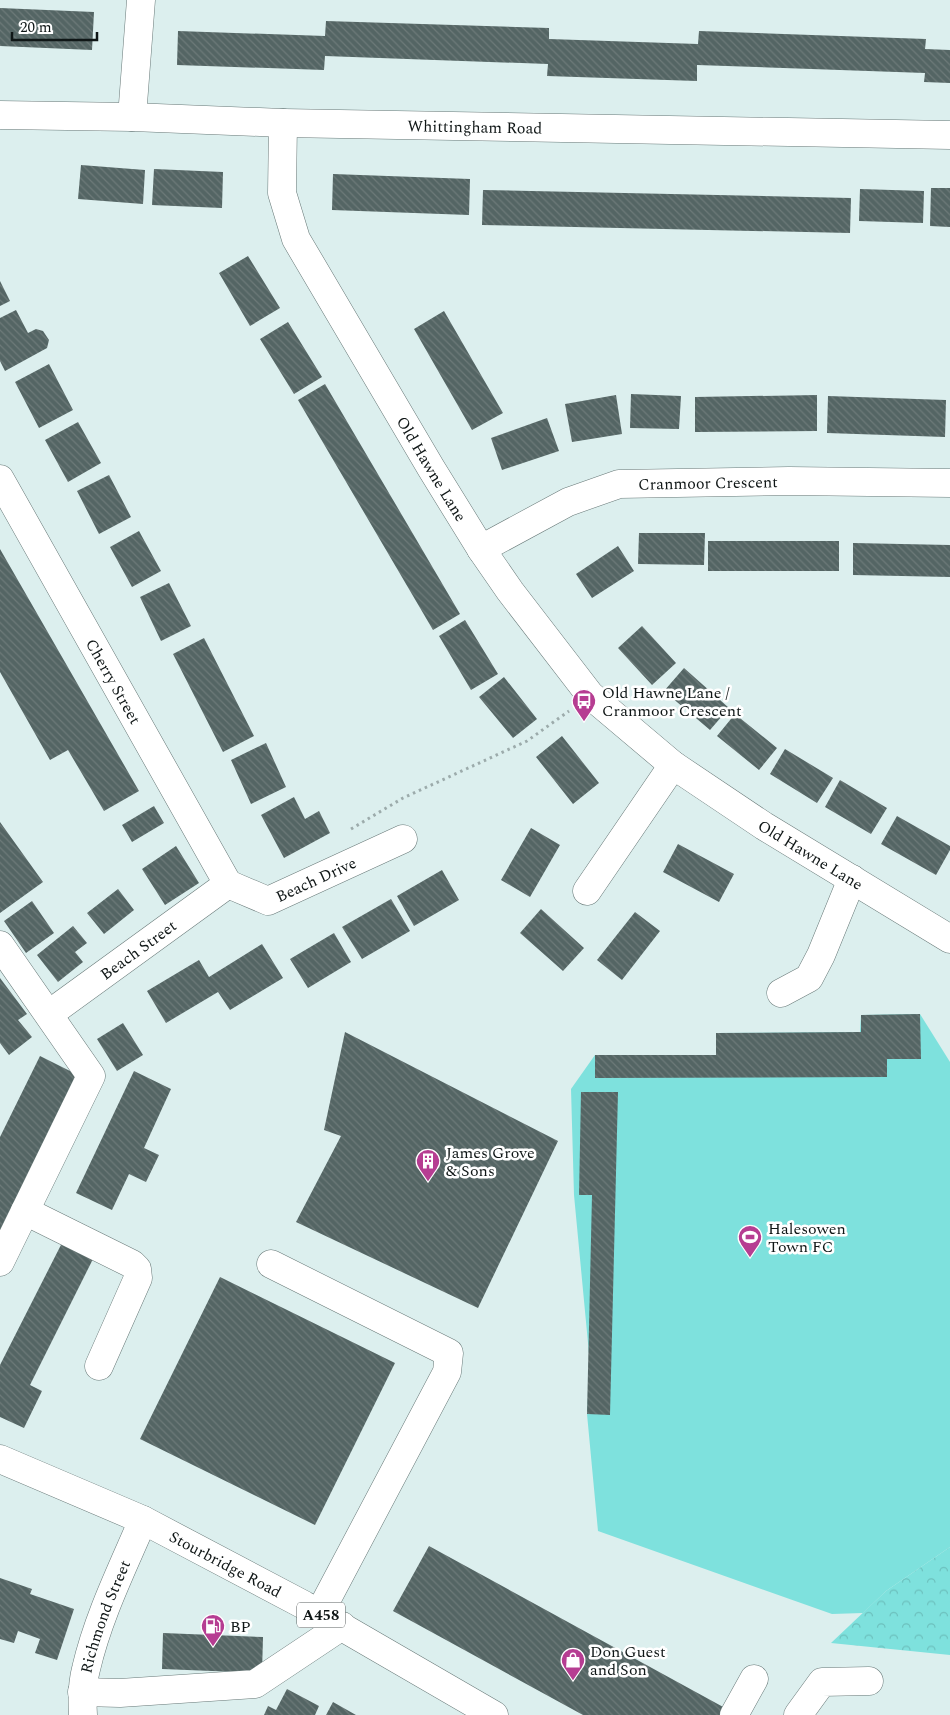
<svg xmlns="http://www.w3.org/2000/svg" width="950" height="1715" viewBox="0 0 950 1715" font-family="Spectral,serif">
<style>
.green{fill:#7ee1dd}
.park{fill:url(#park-crowns)}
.building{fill:url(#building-back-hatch)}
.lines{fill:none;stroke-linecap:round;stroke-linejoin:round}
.minor-casing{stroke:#687978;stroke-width:29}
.highway-casing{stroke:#687978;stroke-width:29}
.path{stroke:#9cabab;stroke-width:3;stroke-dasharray:2.5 4;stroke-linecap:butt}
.minor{stroke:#fff;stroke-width:28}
.highway{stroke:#fff;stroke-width:28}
.labels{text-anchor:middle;stroke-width:5;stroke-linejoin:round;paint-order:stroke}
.shield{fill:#fff;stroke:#575c5c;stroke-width:1}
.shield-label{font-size:15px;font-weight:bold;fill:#0f1616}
.street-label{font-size:16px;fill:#0f1616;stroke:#fff}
.poi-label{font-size:16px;fill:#0f1616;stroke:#fff;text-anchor:start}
</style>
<defs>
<pattern id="park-crowns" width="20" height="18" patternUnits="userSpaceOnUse" patternTransform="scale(1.25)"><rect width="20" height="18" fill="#7ee1dd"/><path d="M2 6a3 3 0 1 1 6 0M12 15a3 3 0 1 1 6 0" fill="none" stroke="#6cc0bd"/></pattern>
<pattern id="building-back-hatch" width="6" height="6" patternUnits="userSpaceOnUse" patternTransform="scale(1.25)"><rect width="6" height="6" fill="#546564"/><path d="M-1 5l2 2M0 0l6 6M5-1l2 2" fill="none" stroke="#6d7a79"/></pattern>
</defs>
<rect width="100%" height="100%" fill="#dcefee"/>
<!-- green -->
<path class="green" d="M920 1014 950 1062V1547L886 1591 863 1613 832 1614 598 1531 587 1414 590 1364 574 1195 571 1089 595 1055H716V1033L860 1032 861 1015Z"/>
<!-- park -->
<path class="park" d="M950 1547V1655L831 1643 886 1591Z"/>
<!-- building -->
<path class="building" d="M0 8 94 12 92 50 0 46Z
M326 21 549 28V39L698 44 699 31 926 39 925 49 950 50V83L924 82 925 73 697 65V81L547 76 548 64 325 56 324 70 177 65 178 31 325 36Z
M81 165 145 170 143 204 78 199Z
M154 169 223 172 222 208 152 205Z
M333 174 470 179 469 215 332 210Z
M931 188H950V227L930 226Z
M860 189 924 191 923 223 859 221Z
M483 190 851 198 850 233 482 225Z
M248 256 280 308 250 326 219 273Z
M0 281 10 301 0 306Z
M16 310 28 333 36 329 43 331 49 340 47 348 5 371 0 361V318Z
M444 311 503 413 472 430 414 329Z
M288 322 322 377 294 394 260 339Z
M49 364 73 410 39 428 15 382Z
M325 384 460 614 433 630 298 400Z
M631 394 681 396 679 429 630 428Z
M616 395 622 434 572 442 565 404Z
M817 395V431L695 432V397Z
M828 396 946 400 945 437 827 433Z
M547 418 559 451 502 470 491 438Z
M78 422 101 463 68 482 45 440Z
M109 475 131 517 99 534 77 491Z
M139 531 161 571 132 587 110 547Z
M639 533H705L704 565 638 564Z
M708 541H839V571H708Z
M853 543 950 545V577L853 575Z
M618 546 634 571 592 598 576 574Z
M0 549 139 791 104 811 68 750 50 760 0 672Z
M169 583 191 626 161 641 140 597Z
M465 620 498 674 471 690 439 636Z
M642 626 676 663 652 685 618 648Z
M204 638 254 736 223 752 173 654Z
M684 668 729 708 710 730 664 691Z
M504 677 537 719 513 738 479 697Z
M735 714 777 748 759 770 717 736Z
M562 736 599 783 573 804 536 757Z
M266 743 286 787 251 804 231 760Z
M785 749 833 778 817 803 770 774Z
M840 780 887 808 871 834 825 807Z
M294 797 305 819 319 811 330 833 284 858 261 815Z
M154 806 164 823 132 842 122 825Z
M897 816 950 846V850L936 875 881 844Z
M0 822 43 882 0 913Z
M531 828 560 845 530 897 501 880Z
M678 844 734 874 719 902 663 872Z
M176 846 199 883 165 905 142 869Z
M442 870 459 900 414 926 397 896Z
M118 889 134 910 104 934 87 913Z
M391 899 410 931 362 959 342 927Z
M32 901 54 933 26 953 4 921Z
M541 909 584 948 563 971 520 933Z
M635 912 660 931 622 980 597 960Z
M73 926 87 943 75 952 83 962 58 982 37 955Z
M334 933 351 962 308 988 290 959Z
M262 944 283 978 230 1010 218 992 166 1023 147 991 199 960 209 977Z
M0 978 27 1014 18 1020 32 1037 9 1055 0 1043Z
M920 1014 921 1059H887V1077L595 1078V1055H716V1033L861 1032V1015Z
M123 1023 143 1055 117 1071 97 1039Z
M345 1032 558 1141 478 1308 296 1222 341 1136 324 1130Z
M40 1056 78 1075 0 1233V1137Z
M134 1071 171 1089 144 1148 159 1155 146 1182 129 1174 112 1210 76 1193Z
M581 1092H618L610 1415 587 1414 592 1195H579Z
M65 1237 96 1253 30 1385 42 1391 24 1428 0 1417V1365Z
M220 1277 395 1363 315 1525 140 1439Z
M429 1546 725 1708 722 1715H583L393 1611Z
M0 1578 32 1589 30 1594 74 1609 57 1660 35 1653 40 1639 18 1631 14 1643 0 1639Z
M163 1633 263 1637 262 1673 162 1669Z
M287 1689 319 1706 315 1715H264L268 1706 276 1710Z
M333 1702 356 1715H326Z"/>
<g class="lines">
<!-- minor casing -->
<g class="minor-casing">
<g id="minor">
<path id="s1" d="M0 115 132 117 283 123 950 135"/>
<path d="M132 117 141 0"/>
<path id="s2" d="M283 123 282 193 296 239 431 468 481 549 510 591 590 695 673 765 764 826 950 939"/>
<path id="s3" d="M0 479 228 884"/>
<path id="s4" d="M481 549 568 502 619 484 789 481 950 483"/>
<path id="s5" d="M228 884 268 901 403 839"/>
<path d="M587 891 673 765"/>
<path d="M0 945 91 1076 0 1262"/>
<path d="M781 993 809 978 821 955 852 879"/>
<path id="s6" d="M49 1014 228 884"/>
<path d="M25 1211 132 1264 137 1269 138 1278 99 1366"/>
<path d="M271 1264 449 1353 447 1372 319 1614"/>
<path d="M82 1692 120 1693 255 1684 342 1626"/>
<path id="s7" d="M83 1715C82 1699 82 1684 86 1669 98 1617 122 1569 143 1520"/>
<path d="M734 1715 754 1679"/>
<path d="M798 1715 822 1682 869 1681"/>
</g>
</g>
<!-- highway casing -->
<g class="highway-casing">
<g id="highway">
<path id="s8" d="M0 1459 143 1520 304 1605 494 1715"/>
</g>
</g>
<!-- path -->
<path class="path" d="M351 829 403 798 527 741 569 711"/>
<!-- minor -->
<use href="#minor" class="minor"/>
<!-- highway -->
<use href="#highway" class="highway"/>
</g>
<!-- icons -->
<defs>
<g id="bus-pin" transform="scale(1.25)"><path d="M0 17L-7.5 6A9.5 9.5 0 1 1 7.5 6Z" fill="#b63d92" stroke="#fff"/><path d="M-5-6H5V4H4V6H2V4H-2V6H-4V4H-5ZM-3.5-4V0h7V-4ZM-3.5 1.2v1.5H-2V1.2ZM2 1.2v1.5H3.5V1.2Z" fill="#fff"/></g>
<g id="building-pin" transform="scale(1.25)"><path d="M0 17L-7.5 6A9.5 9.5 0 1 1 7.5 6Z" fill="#b63d92" stroke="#fff"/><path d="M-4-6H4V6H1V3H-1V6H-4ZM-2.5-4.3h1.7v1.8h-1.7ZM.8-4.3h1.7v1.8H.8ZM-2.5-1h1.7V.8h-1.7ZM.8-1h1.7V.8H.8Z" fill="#fff"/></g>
<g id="stadium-pin" transform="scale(1.25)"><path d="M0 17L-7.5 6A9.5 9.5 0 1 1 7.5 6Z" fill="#b63d92" stroke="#fff"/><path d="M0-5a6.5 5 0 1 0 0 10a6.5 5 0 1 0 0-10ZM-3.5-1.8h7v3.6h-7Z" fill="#fff"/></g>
<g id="fuel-pin" transform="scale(1.25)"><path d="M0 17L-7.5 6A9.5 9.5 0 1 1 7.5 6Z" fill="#b63d92" stroke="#fff"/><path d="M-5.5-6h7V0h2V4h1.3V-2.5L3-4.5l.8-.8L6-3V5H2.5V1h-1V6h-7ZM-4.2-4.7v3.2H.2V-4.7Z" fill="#fff"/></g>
<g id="shop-pin" transform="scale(1.25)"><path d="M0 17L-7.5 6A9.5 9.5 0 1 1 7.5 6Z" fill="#b63d92" stroke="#fff"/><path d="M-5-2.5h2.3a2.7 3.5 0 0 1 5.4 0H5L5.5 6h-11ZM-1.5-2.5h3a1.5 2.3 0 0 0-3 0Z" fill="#fff"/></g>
</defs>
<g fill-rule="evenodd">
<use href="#bus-pin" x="584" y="701"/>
<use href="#building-pin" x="428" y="1161"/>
<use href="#stadium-pin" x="750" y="1237"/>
<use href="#fuel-pin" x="213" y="1626"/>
<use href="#shop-pin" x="573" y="1660"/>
</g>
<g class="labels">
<!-- shield labels -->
<rect class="shield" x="297" y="1602.5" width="48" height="25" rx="4"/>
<g class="shield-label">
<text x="321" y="1620">A458</text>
</g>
<!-- street labels -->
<g class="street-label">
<text dy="6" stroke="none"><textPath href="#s1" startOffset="475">Whittingham Road</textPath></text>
<text dy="6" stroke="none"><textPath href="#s2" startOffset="385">Old Hawne Lane</textPath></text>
<text dy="6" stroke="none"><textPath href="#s4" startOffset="242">Cranmoor Crescent</textPath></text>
<text dy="6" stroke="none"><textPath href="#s3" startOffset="232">Cherry Street</textPath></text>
<text dy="6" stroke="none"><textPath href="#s2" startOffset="934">Old Hawne Lane</textPath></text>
<text dy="6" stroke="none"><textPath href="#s5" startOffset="96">Beach Drive</textPath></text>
<text dy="6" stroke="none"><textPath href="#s6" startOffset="110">Beach Street</textPath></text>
<text dy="6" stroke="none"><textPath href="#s8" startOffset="249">Stourbridge Road</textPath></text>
<text dy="6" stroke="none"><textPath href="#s7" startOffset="102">Richmond Street</textPath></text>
</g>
<!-- poi labels -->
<g class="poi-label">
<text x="602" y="698">Old Hawne Lane /<tspan x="602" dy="18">Cranmoor Crescent</tspan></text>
<text x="446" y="1158">James Grove<tspan x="446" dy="18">&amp; Sons</tspan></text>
<text x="768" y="1234">Halesowen<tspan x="768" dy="18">Town FC</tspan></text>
<text x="230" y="1632">BP</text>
<text x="590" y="1657">Don Guest<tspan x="590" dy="18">and Son</tspan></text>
</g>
</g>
<!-- scale -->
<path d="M12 32v8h85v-8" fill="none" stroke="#0f1616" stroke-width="2.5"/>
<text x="20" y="32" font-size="15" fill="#0f1616" stroke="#ffffff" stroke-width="4" paint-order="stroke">20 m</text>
</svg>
